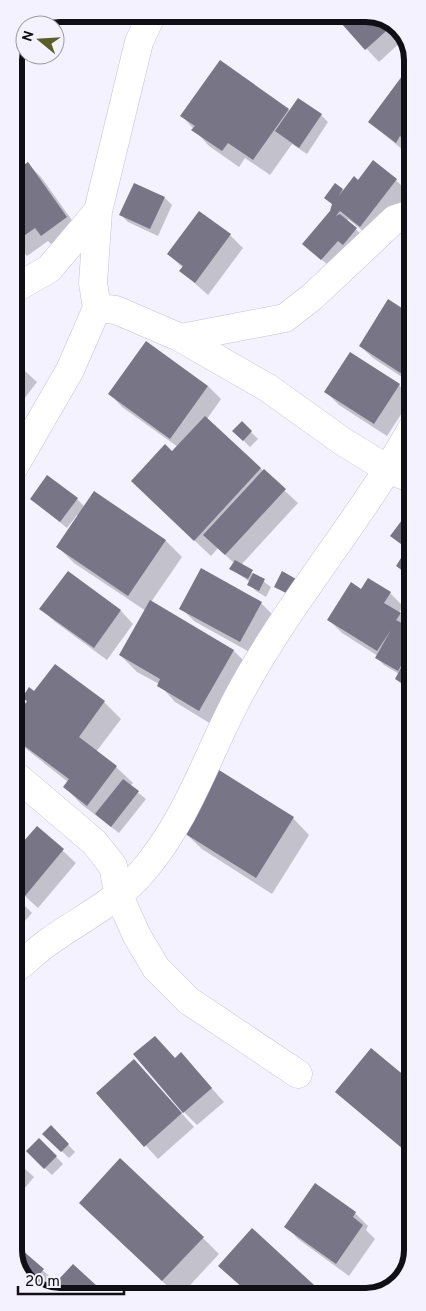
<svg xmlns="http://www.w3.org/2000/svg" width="426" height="1311" viewBox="0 0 426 1311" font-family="Overpass,sans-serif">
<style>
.shadow{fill:#0003}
.building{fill:#787587}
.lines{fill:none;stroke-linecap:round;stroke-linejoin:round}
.street-casing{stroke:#c5c2d6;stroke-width:29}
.street{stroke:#fff;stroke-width:28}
.rim{fill:none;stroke:#100f15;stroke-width:6}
</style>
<rect width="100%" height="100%" fill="#f4f2fe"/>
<!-- shadow -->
<path class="shadow" d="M97 14H108L102 19Z
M334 14H371L396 25 404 39 379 62Z
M411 66V152L409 155 369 122Z
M288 110 321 115 328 122 307 154 292 144 270 175 245 158 239 167 209 146 182 116Z
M28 164 41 177 79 230 55 248 48 241 27 256 14 242V174Z
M396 180 409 193 373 239 348 219 347 221 363 236 329 266 304 244 334 206 326 198 342 190 344 191 359 181Z
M165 198 172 205 158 236 128 222 121 215Z
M230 235 243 248 208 295 181 271 183 268 168 254Z
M389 301 411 316V383L373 358 360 346Z
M14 361 37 382 14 412Z
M399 385 411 399 387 436 339 405 326 392Z
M208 386 221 399 207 419 298 503 241 565 271 587 266 597 256 591 249 584 250 582 231 569 234 563 218 548 211 556 149 498 172 453 178 447 122 407 110 394Z
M242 423 258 439 250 447 234 431Z
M95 493 166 541 182 557 151 602 234 651 250 667 216 727 175 702 159 684 137 672 120 655 146 611 74 563 58 547 79 516 77 515 67 528 31 499H77L85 507Z
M405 517 411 522V580L397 566 408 549 392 536Z
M68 572 121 611 133 624 107 660 54 621 41 609Z
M362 591 390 593 403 606 399 613 411 625 412 694 396 679 399 674 384 665 377 658 378 656 342 633 329 620Z
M261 603 274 616 253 654 194 621 181 608Z
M55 666 104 702 121 719 96 752 116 767 133 783 130 786 146 799 119 833 81 804 65 787 68 782 15 740V720L28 702 23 698 35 692Z
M293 818 309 835 272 894 202 849 185 833Z
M37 827 76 863 38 908 15 887V853Z
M15 896 32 913 15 932Z
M371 1050 412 1083V1157L337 1092Z
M181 1054 224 1102 197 1125 184 1112 176 1059Z
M146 1074 194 1127 158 1159 98 1093Z
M51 1127 75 1152 69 1158 44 1134Z
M39 1139 63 1164 52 1175 27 1151Z
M15 1160 34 1177 15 1200Z
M315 1185 355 1213 368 1226 366 1230 375 1239 349 1276 298 1239 286 1226Z
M97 1219 203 1238 219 1254 179 1297Z
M15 1238 25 1248 22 1252 57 1283 107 1297H57L30 1286 15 1262Z"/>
<!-- building -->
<path class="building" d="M333 14H371L394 24 365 50Z
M220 60 289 109 253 160 228 143 222 151 191 130 195 126 180 116Z
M411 64V144L400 136 396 143 368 122Z
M298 98 322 114 299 148 275 131Z
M373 160 397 179 360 227 340 211 336 216 340 214 357 228 343 245 338 241 321 260 302 244 330 211 332 204 324 198 335 183 343 189 338 197 354 176 358 180Z
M28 162 67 217 41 236 35 228 14 243V172Z
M134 183 165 197 150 229 119 215Z
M199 211 231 234 195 283 179 271 183 266 167 254Z
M388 299 411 314V367L405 376 359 346Z
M146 341 208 386 170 439 108 394Z
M350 352 400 384 374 424 324 392Z
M14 359 25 368 14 382Z
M205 416 261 468 194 541 131 481 165 444 172 451Z
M242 421 252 431 243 441 232 431Z
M264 469 286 489 225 555 203 535Z
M47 475 78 498 60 522 30 499Z
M94 491 166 540 128 596 56 547Z
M405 516 411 520V538L405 547 390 536Z
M411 542V576L396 566Z
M235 560 253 570 248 579 229 569Z
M201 568 262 602 240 642 179 609Z
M68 571 121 610 94 648 39 609Z
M282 571 296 579 288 594 274 587Z
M253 573 265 579 259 591 247 585Z
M368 578 391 592 384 603 401 613 396 620 411 628 412 689 395 679 410 651 398 671 375 658 391 630 377 651 327 620 351 582 361 589Z
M150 600 234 650 199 711 157 686 160 679 119 655Z
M55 664 105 701 79 737 117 766 87 806 63 787 69 779 15 739V718L27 701 22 698 29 687 34 691Z
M219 770 294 817 256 878 184 833 200 799Z
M123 779 139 791 111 827 95 814Z
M37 826 64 849 25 896 15 887V851Z
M155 1036 175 1058 181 1052 212 1088 183 1113 133 1054Z
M371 1048 412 1082V1151L409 1154 335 1092Z
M134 1059 182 1113 144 1147 96 1093Z
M51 1125 69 1144 61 1152 42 1134Z
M39 1138 57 1156 44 1169 26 1151Z
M120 1158 204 1237 162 1281 79 1203Z
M315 1183 356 1212 353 1217 363 1225 336 1264 284 1227Z
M252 1228 326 1296H252L218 1266Z
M15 1244 44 1269 30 1286 15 1262Z
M73 1264 109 1297H57L46 1293Z"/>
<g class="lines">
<!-- street casing -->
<g class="street-casing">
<path id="street" d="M14 289 49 269 98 211 139 42 152 14
M97 308 116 310 181 338 268 388 342 441 389 470 411 478
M181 338 285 318 312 297 395 219 411 214
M14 467 70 370 97 308 93 283 98 211
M15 775 94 842 113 866 119 896 137 936 156 968 189 1001 298 1074
M15 969C26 961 36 951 47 943 80 919 117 902 143 871 191 815 209 748 244 686 293 597 361 519 411 430"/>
</g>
<!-- street -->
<use href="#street" class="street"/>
</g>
<!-- crop -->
<path d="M0 0H426V1311H0ZM60 22H366A38 38 0 0 1 404 60V1250A38 38 0 0 1 366 1288H60A38 38 0 0 1 22 1250V60A38 38 0 0 1 60 22Z" fill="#f4f2fe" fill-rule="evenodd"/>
<path class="rim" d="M60 22H366A38 38 0 0 1 404 60V1250A38 38 0 0 1 366 1288H60A38 38 0 0 1 22 1250V60A38 38 0 0 1 60 22Z"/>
<!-- north arrow -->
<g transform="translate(40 40) rotate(288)"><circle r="24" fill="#f4f2fe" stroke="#9997a1"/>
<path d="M0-4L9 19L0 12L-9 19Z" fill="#595d2a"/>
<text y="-8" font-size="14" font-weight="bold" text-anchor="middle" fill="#100f15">N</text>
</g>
<!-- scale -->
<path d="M18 1286v8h106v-8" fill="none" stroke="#100f15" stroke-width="2.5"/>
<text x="25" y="1286" font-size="15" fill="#100f15" stroke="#f4f2fe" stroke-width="4" paint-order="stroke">20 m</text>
</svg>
